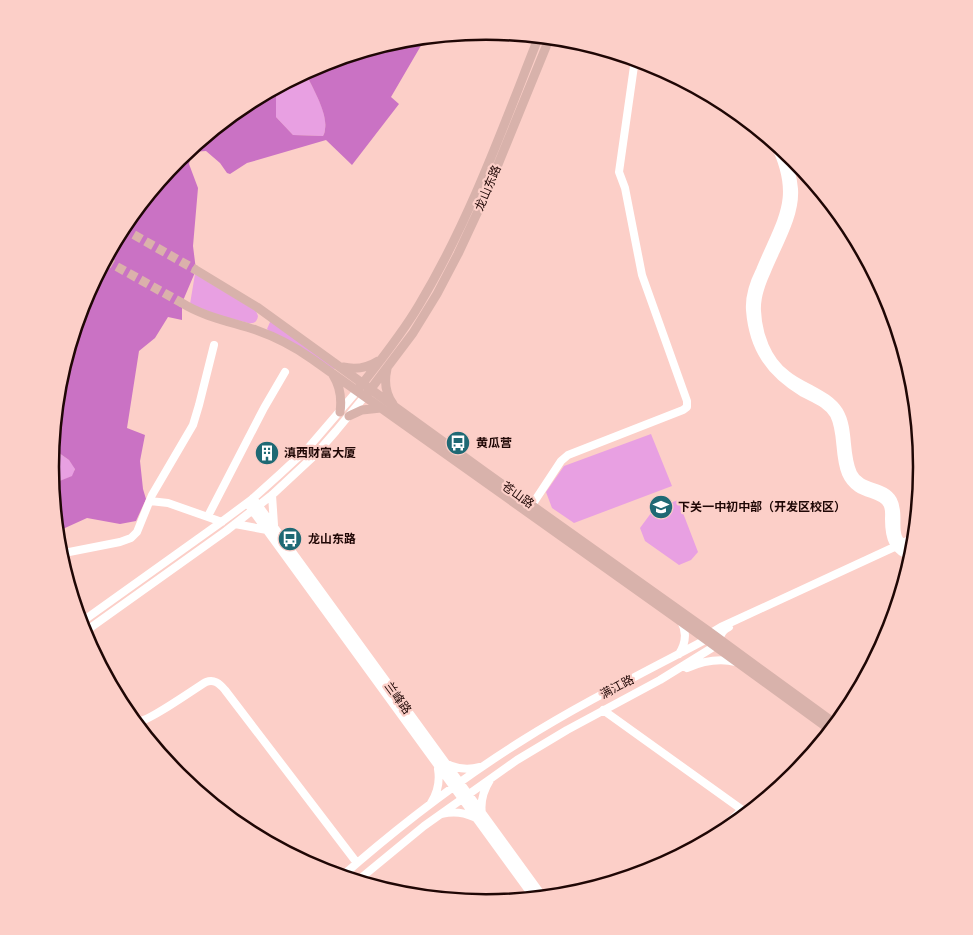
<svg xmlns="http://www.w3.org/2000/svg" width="973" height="935" viewBox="0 0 973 935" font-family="'DejaVu Sans','Noto Sans SC',sans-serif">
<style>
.green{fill:#e8a0e2}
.forest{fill:#ca72c4}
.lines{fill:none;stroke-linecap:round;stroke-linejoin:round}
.major-tunnel{stroke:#dbb1ab;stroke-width:9;stroke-dasharray:9 4.5;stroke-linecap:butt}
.minor{stroke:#fff;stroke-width:8}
.major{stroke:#d8b2ab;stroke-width:9}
.labels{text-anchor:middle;stroke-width:4.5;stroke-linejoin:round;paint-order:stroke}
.street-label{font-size:12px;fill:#1f0705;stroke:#fccfc8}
.poi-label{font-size:12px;font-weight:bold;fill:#1f0705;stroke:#fccfc8;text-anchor:start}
.rim{fill:none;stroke:#1f0705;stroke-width:2.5}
</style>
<rect width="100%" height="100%" fill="#fccfc8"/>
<!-- green -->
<path class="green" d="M305 72C312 87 328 112 325 129 325 132 324 134 323 136L293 135 276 117V96L275 89Z
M195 274 256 311 258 316C257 322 254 324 248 323L218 315 190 304Z
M270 322H272L336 368 334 369 269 331 267 329Z
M651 434 672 486 574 523 552 508 546 492 564 466Z
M52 448 69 460 75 468 73 476 52 484 50 467Z
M678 500 698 552 691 560 679 565 645 541 640 528 654 509Z"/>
<!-- forest -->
<path class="forest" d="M426 37 391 97 399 104 352 165 326 140 247 163 230 174 227 173 220 163 206 151 192 152 189 164 198 188 193 246 196 270 182 303V320L168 317 155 338 139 351 127 428 145 435 140 461 143 489 146 499 136 521 120 524 87 518 65 528 57 535 52 484 72 476 75 469 69 460 52 448 59 382 84 300 124 225 178 159 235 112 255 99 275 89 276 96V117L293 135 323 136C324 134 325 132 325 129 328 113 312 87 305 72L320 64 402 40Z"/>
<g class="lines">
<!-- major-tunnel -->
<path class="major-tunnel" d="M122 228 196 270
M105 260 182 303"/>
<!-- minor -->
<path class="minor" d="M773 141C801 198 782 217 760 270 754 282 749 296 750 310 753 349 770 373 803 393 814 399 827 403 834 415 843 433 838 455 846 474 856 497 880 491 887 504 890 509 889 515 889 519 889 539 893 551 913 557
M783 149C788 162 793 175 794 189 796 216 777 246 767 271 761 284 756 297 757 311 758 334 767 360 786 374 793 380 801 384 809 388 820 394 832 400 839 411 850 429 844 454 853 473 861 490 884 484 893 500 903 518 885 539 914 551
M272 495 274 525
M253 498 544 898
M150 501 168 503 222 522
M247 503 535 899
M532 505 561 461 568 455 683 410 687 407V401L642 275 625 188 619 172 635 59
M208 516 264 408 285 372
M235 524 267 530
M59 554 120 542 131 538 137 532 152 495 193 425 199 405 214 345
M80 623 220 523 251 500 280 474 308 448 357 391
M83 633 226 531 272 495 315 455 336 431 365 396
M679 654C686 643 687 632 681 621
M687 668C703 661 719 658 736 662
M111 686 133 717C135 719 136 721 139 721 148 722 194 689 206 682 214 679 219 683 225 690L357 863
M603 710 748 814
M445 763C456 769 468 770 480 767
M431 803C438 792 440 781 438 769
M442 814C453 811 463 812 474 817
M482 814C480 801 483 791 490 780
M707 842 742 810
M341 877C398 827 459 780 523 740 582 703 645 672 707 639L711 633 721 627 916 537
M356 882 424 826 517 760 567 730 660 680 715 646C721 638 720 631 729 627"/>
<!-- major -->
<path class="major" d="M196 270 257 307 485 472 711 633 837 725
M182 303C204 317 232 322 256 330 276 337 295 347 312 359L693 630 832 731
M343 367C356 370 367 368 378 361
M387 369C384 382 385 393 393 404
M333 375C340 386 342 398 340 412
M359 388C380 361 402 334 419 305 470 220 503 127 539 36
M367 394 413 333 437 294 458 254 486 194 550 37
M349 416 362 410 381 408"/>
</g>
<!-- icons -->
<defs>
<g id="bus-disc" transform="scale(1.25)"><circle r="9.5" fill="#1f6974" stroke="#fccfc8"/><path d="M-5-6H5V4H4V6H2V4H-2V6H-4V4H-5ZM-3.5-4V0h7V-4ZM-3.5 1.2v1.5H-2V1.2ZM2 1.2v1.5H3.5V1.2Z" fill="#fff"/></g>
<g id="building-disc" transform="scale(1.25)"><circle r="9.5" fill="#1f6974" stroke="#fccfc8"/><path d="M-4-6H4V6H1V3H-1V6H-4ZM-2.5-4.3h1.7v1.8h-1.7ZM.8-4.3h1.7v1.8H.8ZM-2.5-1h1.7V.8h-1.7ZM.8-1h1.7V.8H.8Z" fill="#fff"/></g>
<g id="school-disc" transform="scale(1.25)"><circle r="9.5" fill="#1f6974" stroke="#fccfc8"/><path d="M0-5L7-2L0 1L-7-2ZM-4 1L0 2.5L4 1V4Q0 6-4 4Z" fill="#fff"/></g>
</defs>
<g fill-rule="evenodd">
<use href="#bus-disc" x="458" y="443"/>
<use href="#building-disc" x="267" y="453"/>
<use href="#school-disc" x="661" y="507"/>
<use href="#bus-disc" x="290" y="539"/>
</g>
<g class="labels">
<!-- street labels -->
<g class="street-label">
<text transform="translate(488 188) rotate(-67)" y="4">龙山东路</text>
<text transform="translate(518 495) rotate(35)" y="4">苍山路</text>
<text transform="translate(617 687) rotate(-28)" y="4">满江路</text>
<text transform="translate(398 698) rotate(54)" y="4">兰峰路</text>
</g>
<!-- poi labels -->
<g class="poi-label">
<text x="476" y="447">黄瓜营</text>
<text x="284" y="457">滇西财富大厦</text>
<text x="678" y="511">下关一中初中部（开发区校区）</text>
<text x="308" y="543">龙山东路</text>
</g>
</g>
<!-- crop -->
<path d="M0 0H973V935H0ZM59 467a427 427 0 1 1 854 0a427 427 0 1 1-854 0Z" fill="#fccfc8" fill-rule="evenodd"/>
<path class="rim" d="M59 467a427 427 0 1 1 854 0a427 427 0 1 1-854 0Z"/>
</svg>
